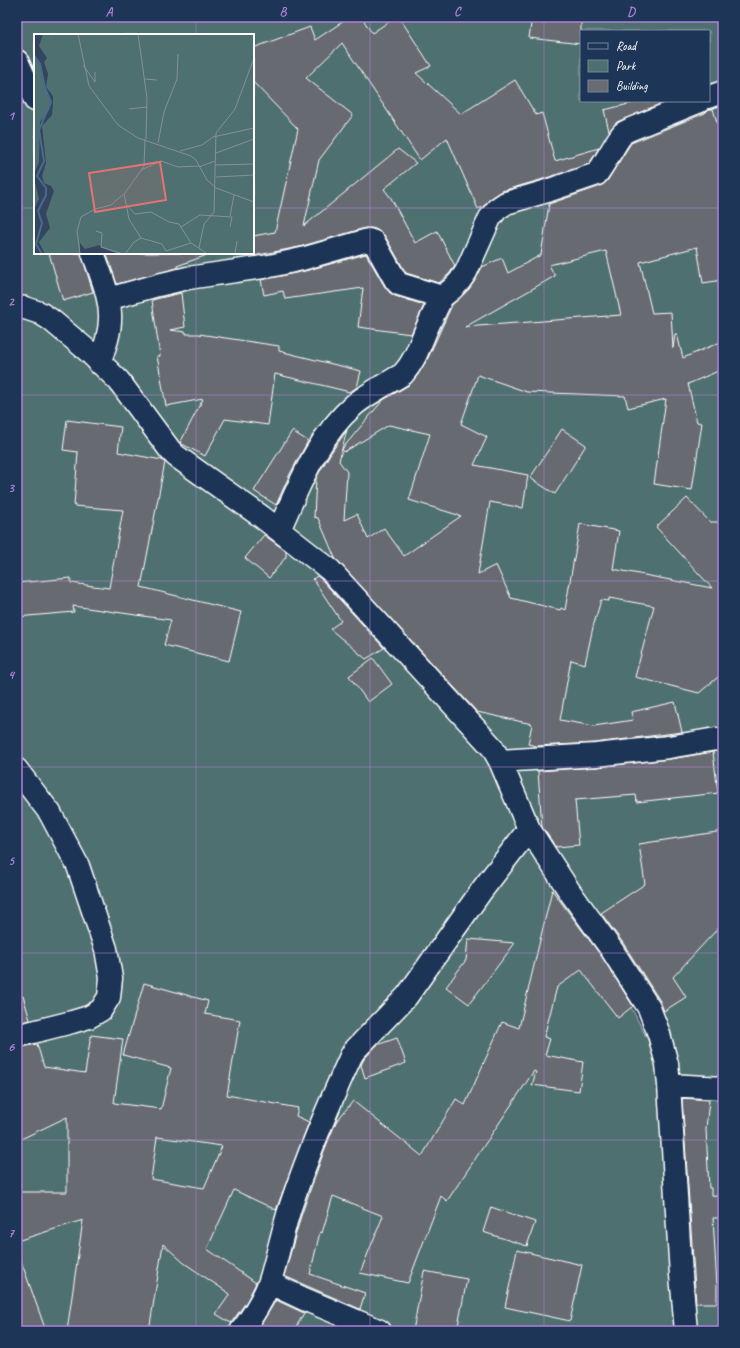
<svg xmlns="http://www.w3.org/2000/svg" width="740" height="1348" viewBox="0 0 740 1348" font-family="Caveat,sans-serif">
<style>
.green{fill:#4f7070;stroke:#a7b8b8;fill-rule:evenodd}
.building{fill:#686b72;stroke:#fff;fill-rule:evenodd}
.lines{fill:none;stroke-linecap:round;stroke-linejoin:round}
.minor-casing{stroke:#fff;stroke-width:25}
.minor{stroke:#1d3557;stroke-width:22}
.grid{fill:none;stroke:#b080d9;stroke-width:1;stroke-opacity:0.55}
.inset-river{fill:none;stroke:#486b8f;stroke-width:2}
.inset-road{fill:none;stroke:#858f9f;stroke-width:1}
.view{fill:#e47373;fill-opacity:0.15;stroke:#e47373;stroke-width:2}
.inset-edge{fill:none;stroke:#fff;stroke-width:2}
.neatline{fill:none;stroke:#b080d9;stroke-width:1.5}
.grid-label{font-size:13px;text-anchor:middle;font-weight:bold;fill:#b080d9}
</style>
<rect width="100%" height="100%" fill="#34455f"/>
<filter id="ink" filterUnits="userSpaceOnUse"><feTurbulence type="fractalNoise" baseFrequency=".025" numOctaves="2"/><feDisplacementMap in="SourceGraphic" scale="8" xChannelSelector="R" yChannelSelector="G"/><feConvolveMatrix kernelMatrix="1 2 1 2 8 2 1 2 1" color-interpolation-filters="sRGB"/></filter>
<g filter="url(#ink)">
<!-- green -->
<path class="green" d="M17 17H723V1331H17ZM581 31H709V101H581ZM35 35H253V253H35ZM575 897 640 1000 657 1058Z"/>
<!-- building -->
<path class="building" d="M350 17H363L365 20 364 21 372 33 396 17H399L431 66 416 73 461 114 515 80 536 115 542 113 555 161 599 148 589 164 540 180 502 191 490 199 483 207 478 209 447 138 420 160 342 43 306 78 353 115 319 160 304 226 398 149 416 163 384 189 391 198 415 243 437 231 455 266 449 274 439 283 406 273 385 236 378 230 372 228H365L299 247 253 256V236L275 232 298 129 253 82V48L310 27 315 40Z
M532 17H581V44L529 38Z
M641 101H660V104L617 122 609 131 604 110Z
M709 109H713L723 142V280L703 283 697 247 640 262 652 313 671 312 673 348 675 334H677L683 358 723 341V369L688 384 697 422 702 423 692 490 654 484 666 399 628 408 625 396 527 392 478 375 461 424 487 437 474 465 528 475 523 508 490 502 478 574 496 565 511 598 560 610 561 608 565 610 580 524 619 531 613 569 712 588 656 527 687 498 710 522H723V673L699 693 635 677 654 606 609 598V601L601 600 593 627 585 664 571 660 560 720 594 726 633 720 631 712 675 702 682 732 595 743 536 746 528 744 532 724 477 712 335 558 318 518 314 517 316 478 330 454 347 430 342 449 383 400 409 385 417 376 428 358 452 305 469 289 476 279 482 267 502 258 508 273 541 255 549 204 601 186 607 181 631 143 705 113ZM606 251 621 315 465 327 555 276 549 265ZM389 425 430 434 409 500 461 516 404 556 384 528 368 539 357 514 344 520 347 472 339 461 342 449 344 452Z
M49 253H81L93 292 63 301Z
M106 253H206L207 255 177 266 178 268 117 284Z
M366 254 385 287 390 293 395 296 424 305 411 334 358 327 363 288 285 299 283 291 264 295 261 280 305 271Z
M181 293 185 327 170 330 186 332V334H199L279 346V351L361 371 357 387 350 392 275 374 268 425 225 419 205 456 180 443 203 399 166 406 157 356H160L152 300Z
M67 420 121 427 118 452 162 460 165 462 141 587 241 612 229 661 164 645 171 620 73 606 74 612 17 617V583L71 578V583L109 588 123 510 74 506 78 452 63 450Z
M562 429 586 445 555 494 530 478Z
M292 431 308 441 290 474 276 505 254 491Z
M264 535 286 551V557L269 578 245 558Z
M317 576 321 579 384 648 366 659 330 629 341 621 313 579Z
M373 658 392 684 368 702 349 676Z
M713 752 718 793 637 802 636 795 575 800 579 845 556 847 542 827 538 771 597 767 670 759Z
M723 831V923L673 977 686 997 664 1011 660 1001 623 943 601 913 645 884 639 844Z
M552 890 602 957 633 1006 618 1018 581 970 557 987 544 1037 550 1039 545 1055 583 1062 579 1091 532 1085 536 1072 534 1071 447 1201 441 1196 408 1283 360 1273 383 1216 333 1196 322 1233 320 1232 310 1274 365 1293 360 1309 284 1276 301 1216 324 1151 336 1122 353 1101 422 1156 456 1099 465 1105 502 1022 519 1028Z
M468 939 515 943 469 1004 446 987 466 960Z
M144 983 208 1001 205 1014 240 1020 227 1095 298 1108 296 1116 309 1122 276 1210 234 1190 207 1249 256 1283 247 1301 231 1323 216 1314 230 1294 184 1263 163 1244 149 1331H67L83 1220 17 1241V1192H67V1117L17 1141V1048L37 1044 44 1067 85 1073 91 1035 123 1039 114 1103 161 1109 171 1068 123 1055ZM157 1137 222 1146 204 1188 151 1179Z
M23 996 30 1020 17 1023V997Z
M397 1038 406 1063 365 1078 361 1065 364 1059 377 1045Z
M682 1098 709 1100 706 1129 709 1188H711V1195L723 1196V1218H713L717 1286V1303H696Z
M491 1207 535 1222 527 1246 483 1232Z
M517 1250 582 1265 570 1321 505 1307Z
M17 1258H20L46 1331H17Z
M424 1271 467 1279 457 1331H413Z
M276 1300 304 1313 294 1331H257Z"/>
<g class="lines">
<!-- minor casing -->
<g class="minor-casing">
<path id="minor" d="M17 61 35 100
M709 97 723 92
M93 253C100 272 109 293 110 314 111 331 105 347 99 363
M108 299 158 285 188 278 270 266 302 259 368 240 374 242 396 281 399 284 442 297 452 289 459 282 466 272 490 218 497 209 506 203 544 192 597 174 601 168 618 140 623 133 631 129 700 101
M17 307 25 308 40 313 51 320 88 351 119 381 170 450 176 456 262 517 330 570 492 747 500 761 529 829 570 892 612 950 649 1008 659 1034 667 1064 669 1085 681 1275 686 1331
M279 530C299 486 317 437 354 405 367 394 388 383 403 374 416 359 419 346 427 328 432 317 437 307 442 297
M500 761 596 755 669 747 716 739 723 741
M17 770 50 813 78 866 106 949 111 978 109 997 101 1010 89 1017 72 1022 17 1036
M669 1085 723 1088
M270 1283 304 1299 380 1331
M241 1331C251 1319 265 1296 270 1281 278 1255 283 1228 292 1202 309 1152 329 1104 351 1056L354 1051 407 996 482 890 529 829"/>
</g>
<!-- minor -->
<use href="#minor" class="minor"/>
</g>
</g>
<!-- grid -->
<path class="grid" d="M196 17V35M370 17V1331M544 17V1331M17 208H35M253 208H723M196 253V1331M17 395H723M17 581H723M17 767H723M17 953H723M17 1140H723"/>
<!-- overview -->
<g transform="translate(34 34)">
<rect width="220" height="220" fill="#34455f"/>
<path d="M9 0H220V220H85L68 214 66 211 51 215 46 209V220H11L5 208 16 194 12 180 20 157 17 152 10 149 8 142 12 129 8 92 18 81 19 69V62L12 53 14 40 10 28 13 24 5 12ZM0 21 6 30 11 54 17 68 15 76 6 88 5 128 0 140ZM0 144 5 165 0 175Z" fill="#4f7070"/>
<path class="inset-river" d="M0 21 6 30 11 54 17 68 5 96 10 127 3 142 12 154V161L4 177 8 189 2 210 8 220"/>
<path class="inset-road" d="M44 0 55 52 84 91 104 104 157 122 162 126 173 146 182 154 220 168M104 0 113 64 112 105M49 31 61 48V38M111 45 123 46M95 75 113 73M124 109 130 78 143 45 144 20M146 117 168 111 179 103 220 94M182 119 220 105M181 131 220 130M165 133 181 127M107 136 127 127 144 133 165 132M182 143 220 141M90 160 95 185 107 204 128 210 132 217M93 171 101 180 117 178 135 188 145 190 157 209 174 220M196 182 200 161M147 193 166 181 198 183 196 193M62 197 68 199 67 213 89 220M165 214 170 190 180 178 182 99 201 75 220 24M132 217 157 209M46 220 43 197 47 183 61 175 77 171 91 159 110 132 111 105M91 220 100 208 107 204M201 220 203 207"/>
<path class="view" d="M126 128 132 166 61 178 55 139Z"/>
<rect width="220" height="220" class="inset-edge"/>
</g>
<!-- margin -->
<rect width="740" height="1348" fill="none" stroke="#1d3557" stroke-width="44"/>
<!-- legend -->
<rect x="580" y="30" width="130" height="72" fill="#1d3557" stroke="#77869a"/>
<rect x="588" y="43" width="20" height="6" fill="#1d3557" stroke="#77869a"/>
<text x="616" y="50" font-size="12" fill="#ffffff">Road</text>
<rect x="588" y="60" width="20" height="12" fill="#4f7070" stroke="#77869a"/>
<text x="616" y="70" font-size="12" fill="#ffffff">Park</text>
<rect x="588" y="80" width="20" height="12" fill="#686b72" stroke="#77869a"/>
<text x="616" y="90" font-size="12" fill="#ffffff">Building</text>
<rect x="22" y="22" width="696" height="1304" class="neatline"/>
<g class="grid-label">
<text x="109" y="16">A</text>
<text x="283" y="16">B</text>
<text x="457" y="16">C</text>
<text x="631" y="16">D</text>
<text x="11" y="120">1</text>
<text x="11" y="306">2</text>
<text x="11" y="492">3</text>
<text x="11" y="679">4</text>
<text x="11" y="865">5</text>
<text x="11" y="1051">6</text>
<text x="11" y="1237">7</text>
</g>
</svg>
